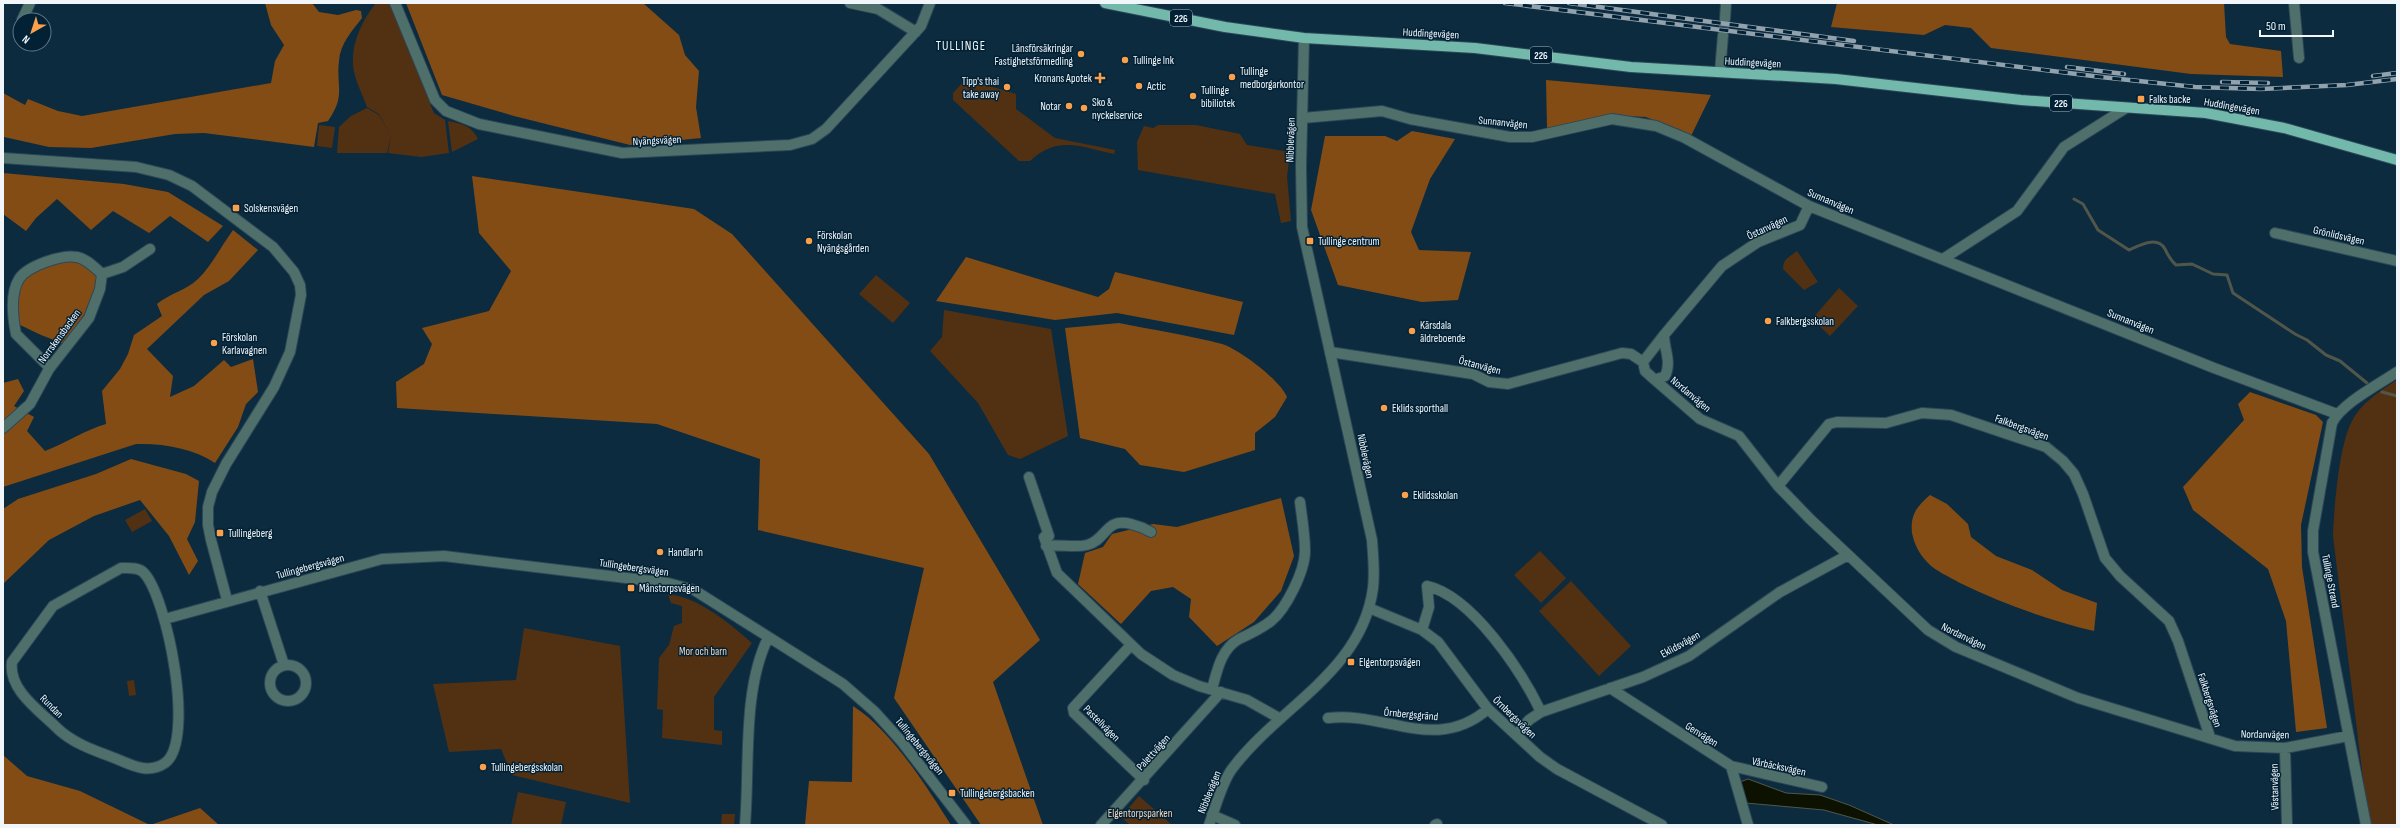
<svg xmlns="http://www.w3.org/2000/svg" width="2400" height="828" viewBox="0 0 2400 828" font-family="'Sofia Sans Condensed',sans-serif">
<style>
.green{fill:#523113}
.forest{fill:#834c14}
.water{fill:#0d1200;stroke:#51564b}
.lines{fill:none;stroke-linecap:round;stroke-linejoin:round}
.stream{stroke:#51564b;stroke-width:3}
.tertiary-tunnel{stroke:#2e495b;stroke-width:10;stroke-dasharray:10 5;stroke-linecap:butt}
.minor-casing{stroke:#2c4759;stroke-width:12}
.tertiary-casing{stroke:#2c4759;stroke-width:12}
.primary-casing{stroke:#2c4759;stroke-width:12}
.minor{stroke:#4f706a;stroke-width:10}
.tertiary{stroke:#4f706a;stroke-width:10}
.primary{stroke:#72b8ab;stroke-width:10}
.rail-casing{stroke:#92a2ad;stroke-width:4.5}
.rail{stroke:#022135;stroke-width:3;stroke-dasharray:9;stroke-linecap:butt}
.poi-dot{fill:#f9a04c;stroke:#022135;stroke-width:1.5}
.labels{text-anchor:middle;stroke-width:3;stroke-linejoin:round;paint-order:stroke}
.shield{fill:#022135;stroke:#a9b6bf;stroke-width:1}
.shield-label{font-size:10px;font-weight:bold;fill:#f0f6fa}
.street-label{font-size:11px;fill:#f0f6fa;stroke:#022135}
.poi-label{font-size:11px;fill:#f0f6fa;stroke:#022135;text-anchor:start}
.park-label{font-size:11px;fill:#f6d4b9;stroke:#022135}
.quarter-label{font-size:13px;letter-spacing:1px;fill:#f0f6fa;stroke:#022135}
</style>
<rect width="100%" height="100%" fill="#0c2b3f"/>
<!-- green -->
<path class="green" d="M395 3 435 100 430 104 434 113 445 120 449 153 421 157 388 153 391 136 379 114 367 107C363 96 357 84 354 72 349 47 361 23 375 4Z
M966 79 1016 94V109L1055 138 1115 150 1114 154C1080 147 1058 135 1030 161H1019L953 100V93Z
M367 108 379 115 391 136 387 153H337L339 127 351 116Z
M448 121C462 124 471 125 478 139L452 152Z
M319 125 335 127 332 148 317 146Z
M1158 125H1196L1240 134 1247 145 1290 152 1287 177 1291 221 1281 223 1275 194 1138 170 1137 142 1144 126 1153 128Z
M1797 251 1818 282 1804 290 1783 269C1783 259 1789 257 1797 251Z
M876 275 910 303 893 323 859 294Z
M1839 288 1858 306 1830 336 1812 319Z
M944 310 1051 329 1068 436 1020 459 1008 455 978 403 930 351 942 337Z
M2397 380V825H2371L2368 819 2333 536C2334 508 2339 445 2352 421 2361 403 2380 391 2397 380Z
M145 509 152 521 132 532 125 520Z
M1540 551 1566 578 1541 603 1514 575Z
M1571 581 1631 646 1599 676 1539 611Z
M668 594C700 598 729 623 752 643L714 697V730L722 731V745L662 738 663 710 657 709 659 658 669 645 674 626 682 623V606L671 603Z
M524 628 620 646 630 803 512 775 501 749 449 752 433 684 516 680Z
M134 680 136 695 129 696 127 681Z
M518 792 566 802 561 825H511Z
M1139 796 1172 825H1130L1121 817Z
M722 814H735L734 825H721Z"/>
<!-- forest -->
<path class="forest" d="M265 3H312L319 12 338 15 356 10 361 11 362 18C352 31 340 44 339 61 336 88 346 95 328 121L318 123 314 147 204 133 175 134 91 148 49 147 4 137 3 93 25 105 28 99 58 111 82 116 271 83 275 61 284 45 271 25Z
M406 3H643L679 35 685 55 699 71 696 107 701 138 630 145 514 116 442 95Z
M1837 3H2224L2226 37 2230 44 2281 51 2283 77 2191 74 1991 48 1971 28 1945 25 1924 35 1831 27Z
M1546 80 1690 93 1711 95 1691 136 1646 117 1609 115 1547 128Z
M1412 131 1455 139 1430 179 1411 232 1419 250 1471 252 1458 300 1422 302 1338 285 1311 210 1325 136H1385L1397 141Z
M3 173 124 184 168 192 223 226 208 242 170 216 149 233 113 211 91 230 57 199 36 218 26 231 3 214Z
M472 176 694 209 732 234 929 454 1040 640 993 682 1043 825H981L894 698 924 568 758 530 760 459 657 424 397 408 396 382 424 364 432 344 422 328 489 311 511 271 479 233Z
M233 230 258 250 229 281 204 295 147 349 173 376 170 397 194 386 224 360 231 367 253 359 258 392 246 404 238 427 215 463C193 448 162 443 136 444L3 487V383L18 379 24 391 14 406 34 417 27 431 45 451C66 443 85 430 106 424L102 391 120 369 128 354 134 335 162 316 157 304C170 293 186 291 199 278 212 265 222 245 233 230Z
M966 257 1098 297 1109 289 1115 272 1243 302 1234 335 1117 313 1055 320 936 301Z
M75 260C80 262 90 265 93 270 108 291 79 328 67 345L41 335 18 324C16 273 26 267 75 260Z
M1119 323C1153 330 1188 335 1222 344 1239 349 1280 380 1287 397L1275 417 1255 433V450L1184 472 1140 465 1125 449 1080 438 1065 328Z
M2250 392 2316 415 2323 422 2301 525 2302 567 2327 728 2296 732 2286 621 2268 569 2193 510 2183 487 2244 420 2238 404Z
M131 459 186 474 199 481 195 522 187 539 198 561 189 575 169 536 140 500 94 516 49 540 3 584V509L18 499 96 474Z
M1930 495 1947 504 1968 524 1971 537 1996 556 2032 570 2062 590 2097 603 2094 631C2048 620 2003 604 1960 583 1950 577 1935 571 1927 562 1919 554 1914 543 1912 533 1910 515 1917 506 1930 495Z
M1281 498 1294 556 1281 591 1254 622 1217 646 1189 617 1191 599 1173 587 1151 591 1121 624 1078 584 1085 553 1103 547 1112 534 1153 524 1177 527Z
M853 706C891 730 927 787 951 825H805L809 781 852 782Z
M3 755 27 776 80 791 150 825 200 808 219 825H3Z"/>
<!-- water -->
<path class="water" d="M1748 779 1786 793 1820 795 1849 805 1894 825H1878L1824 810 1746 803 1740 782Z"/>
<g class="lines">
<!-- stream -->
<path class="stream" d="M2074 199 2083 204 2098 230 2129 250C2139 246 2157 235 2165 249 2168 255 2170 260 2176 265L2192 264 2213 274 2227 275 2233 293 2295 334 2307 340 2326 355 2340 361 2367 383
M2382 392 2397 396"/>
<!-- tertiary-tunnel -->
<path class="tertiary-tunnel" d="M1723 35 1725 19"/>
<!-- minor casing -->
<g class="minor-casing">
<path id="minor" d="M395 3 435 100 446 111 479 124 622 153 790 145 812 139 826 129 921 26 930 3
M850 3 878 9 916 32
M2294 3 2299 58
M22 20 30 3
M1303 118 1382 111 1410 119 1510 137H1532L1612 119 1656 126 1685 138 1809 206 2214 368 2337 414
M3 158 136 167 169 175 192 186 273 247 294 272 300 285 301 295 290 352 274 387 226 464 212 492 208 507V525L211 540 227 600
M2275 233 2397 261
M1943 259 2017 211 2064 147 2126 108
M1330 352 1473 374 1489 382 1508 384 1622 353 1631 354 1643 362 1664 335
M1643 362 1645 371 1655 380 1665 376C1672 362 1664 349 1664 335L1722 266 1758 242 1800 225 1809 206
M50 368 16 334C13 319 10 293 19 279 27 266 62 254 77 257 87 259 95 268 102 274
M1655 380 1700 419 1739 436 1778 486 1810 519 1928 630 1956 647 2078 698 2235 746 2285 748 2348 736
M3 428 30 404 49 369 89 318 100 289 102 274 123 267 150 249
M1029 477 1049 536 1044 537 1057 573 1141 654 1173 675 1199 686 1247 700 1279 718
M1778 486 1829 424 1837 422 1886 423 1922 413 1951 415 2046 447 2063 461 2074 474 2083 494 2105 558 2120 576 2169 621 2178 641 2210 737
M1046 546C1060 544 1074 548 1087 545 1107 540 1105 517 1131 524 1139 526 1144 528 1151 532
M121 568C129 568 139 567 144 573 167 597 196 741 165 763 149 774 133 766 117 759 96 751 74 744 58 729 40 711 8 690 12 662L53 606Z
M260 591 284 665
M1369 608 1422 630 1438 642 1488 709 1540 757 1557 769 1662 825
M165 619 382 559 444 556 668 583 694 590 843 684 875 712 902 742 966 825
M1422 630 1429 607 1427 586C1472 596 1522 672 1541 712
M1131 645 1073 708 1074 713 1144 780
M270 683a18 18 0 1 1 36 0a18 18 0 1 1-36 0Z
M1610 688 1731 766 1748 825
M1212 689C1217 671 1221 649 1239 639 1250 634 1261 629 1271 621 1286 609 1305 571 1305 551 1305 535 1302 518 1300 502
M1328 718C1385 711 1436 754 1488 709
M1516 735 1529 720 1541 712 1643 677 1689 656 1780 592 1848 555
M2285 748 2287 825
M1731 766 1822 787
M1212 815 1235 825
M745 825C750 766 742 691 768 638
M1101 825 1221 692
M1435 825 1437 824
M2366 825 2313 552V531L2332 423C2342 403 2378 385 2397 372"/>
</g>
<!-- tertiary casing -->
<g class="tertiary-casing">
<path id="tertiary" d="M1725 19 1726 3
M1720 72 1723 35
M1209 825C1215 809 1222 782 1232 769 1278 707 1362 672 1373 588 1375 572 1373 556 1372 540L1302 227 1301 166 1304 38"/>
</g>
<!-- primary casing -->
<g class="primary-casing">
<path id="primary" d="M1105 3 1225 27 1304 38 1475 48 1631 67 1836 79 2021 100 2206 113 2284 128 2397 160"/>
</g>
<!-- minor -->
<use href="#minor" class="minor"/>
<!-- tertiary -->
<use href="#tertiary" class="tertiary"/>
<!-- primary -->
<use href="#primary" class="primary"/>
<!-- rail casing -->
<g class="rail-casing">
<path id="rail" d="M1505 3 2101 77 2195 87 2261 89 2347 85 2397 79
M1569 3 1854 41
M2067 67 2124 74
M2373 76 2397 73
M2222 82 2268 83"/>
</g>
<!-- rail -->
<use href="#rail" class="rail"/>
</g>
<!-- markers -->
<g class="poi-dot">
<circle cx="1081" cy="54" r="4"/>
<circle cx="1125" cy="60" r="4"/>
<circle cx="1232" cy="77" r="4"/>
<path d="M1098 72h4v4h4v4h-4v4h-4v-4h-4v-4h4z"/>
<circle cx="1139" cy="86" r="4"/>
<circle cx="1007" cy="87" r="4"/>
<circle cx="1193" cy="96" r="4"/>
<rect x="2137" y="95" width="8" height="8" rx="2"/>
<circle cx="1069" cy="106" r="4"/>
<circle cx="1084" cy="108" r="4"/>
<rect x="232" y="204" width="8" height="8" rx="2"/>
<circle cx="809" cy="241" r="4"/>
<rect x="1306" y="237" width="8" height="8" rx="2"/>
<circle cx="1768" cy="321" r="4"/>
<circle cx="1412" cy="331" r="4"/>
<circle cx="214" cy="343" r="4"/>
<circle cx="1384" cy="408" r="4"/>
<circle cx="1405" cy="495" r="4"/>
<rect x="216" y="529" width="8" height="8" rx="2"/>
<circle cx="660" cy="552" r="4"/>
<rect x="627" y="584" width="8" height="8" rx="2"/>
<rect x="1347" y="658" width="8" height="8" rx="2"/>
<circle cx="483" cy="767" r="4"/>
<rect x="948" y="789" width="8" height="8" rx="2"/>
</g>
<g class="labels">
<!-- shield labels -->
<g class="shield">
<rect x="1170" y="10" width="22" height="16" rx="3"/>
<rect x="1530" y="47" width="22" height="16" rx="3"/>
<rect x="2050" y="95" width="22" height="16" rx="3"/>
</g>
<g class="shield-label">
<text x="1181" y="22">226</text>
<text x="1541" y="59">226</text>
<text x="2061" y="107">226</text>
</g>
<!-- street labels -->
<g class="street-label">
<text transform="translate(1431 33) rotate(3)" y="4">Huddingevägen</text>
<text transform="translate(1753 62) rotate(3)" y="4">Huddingevägen</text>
<text transform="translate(2232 106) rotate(10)" y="4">Huddingevägen</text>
<text transform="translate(1503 122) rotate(6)" y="4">Sunnanvägen</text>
<text transform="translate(657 140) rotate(-3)" y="4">Nyängsvägen</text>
<text transform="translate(1290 140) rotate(-88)" y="4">Nibblevägen</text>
<text transform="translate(1831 201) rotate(23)" y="4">Sunnanvägen</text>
<text transform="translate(1767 227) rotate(-25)" y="4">Östanvägen</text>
<text transform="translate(2339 235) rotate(13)" y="4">Grönlidsvägen</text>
<text transform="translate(2131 321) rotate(22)" y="4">Sunnanvägen</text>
<text transform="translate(59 336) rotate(-54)" y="4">Norrskensbacken</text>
<text transform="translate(1480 365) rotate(15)" y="4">Östanvägen</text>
<text transform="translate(1691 394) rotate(40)" y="4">Nordanvägen</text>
<text transform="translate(2022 427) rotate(20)" y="4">Falkbergsvägen</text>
<text transform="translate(1366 456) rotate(78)" y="4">Nibblevägen</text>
<text transform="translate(310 566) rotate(-15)" y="4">Tullingebergsvägen</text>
<text transform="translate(634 567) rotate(8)" y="4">Tullingebergsvägen</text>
<text transform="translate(2331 581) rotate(79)" y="4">Tullinge Strand</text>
<text transform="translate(1964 636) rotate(26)" y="4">Nordanvägen</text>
<text transform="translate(1680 644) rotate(-29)" y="4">Eklidsvägen</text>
<text transform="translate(2210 700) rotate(72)" y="4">Falkbergsvägen</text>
<text transform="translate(52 706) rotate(45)" y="4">Rundan</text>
<text transform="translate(1411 714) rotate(5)" y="4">Örnbergsgränd</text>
<text transform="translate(1515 717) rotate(44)" y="4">Örnbergsvägen</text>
<text transform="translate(1102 723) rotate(45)" y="4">Pastellvägen</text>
<text transform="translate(1702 734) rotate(32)" y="4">Genvägen</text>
<text transform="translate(2265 734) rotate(1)" y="4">Nordanvägen</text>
<text transform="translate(920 746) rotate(51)" y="4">Tullingebergsvägen</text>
<text transform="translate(1153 752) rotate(-48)" y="4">Palettvägen</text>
<text transform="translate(1779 766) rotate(12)" y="4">Vårbäcksvägen</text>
<text transform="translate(2274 787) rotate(-91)" y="4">Västanvägen</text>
<text transform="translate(1209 792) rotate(-68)" y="4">Nibblevägen</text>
</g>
<!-- poi labels -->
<g class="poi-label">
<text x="1073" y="52" text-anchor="end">Länsförsäkringar<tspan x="1073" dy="13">Fastighetsförmedling</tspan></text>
<text x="1133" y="64">Tullinge Ink</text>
<text x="1240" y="75">Tullinge<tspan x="1240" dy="13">medborgarkontor</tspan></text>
<text x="1092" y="82" text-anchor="end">Kronans Apotek</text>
<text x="999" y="85" text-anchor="end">Tipp's thai<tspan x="999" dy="13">take away</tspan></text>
<text x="1147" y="90">Actic</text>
<text x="1201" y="94">Tullinge<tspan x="1201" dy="13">bibiliotek</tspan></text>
<text x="2149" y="103">Falks backe</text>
<text x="1092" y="106">Sko &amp;<tspan x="1092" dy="13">nyckelservice</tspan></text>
<text x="1061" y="110" text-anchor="end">Notar</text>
<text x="244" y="212">Solskensvägen</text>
<text x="817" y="239">Förskolan<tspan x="817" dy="13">Nyängsgården</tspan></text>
<text x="1318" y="245">Tullinge centrum</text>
<text x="1776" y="325">Falkbergsskolan</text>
<text x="1420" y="329">Kärsdala<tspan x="1420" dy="13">äldreboende</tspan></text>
<text x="222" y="341">Förskolan<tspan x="222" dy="13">Karlavagnen</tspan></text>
<text x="1392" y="412">Eklids sporthall</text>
<text x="1413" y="499">Eklidsskolan</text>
<text x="228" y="537">Tullingeberg</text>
<text x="668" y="556">Handlar'n</text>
<text x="639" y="592">Månstorpsvägen</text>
<text x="1359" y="666">Elgentorpsvägen</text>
<text x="491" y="771">Tullingebergsskolan</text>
<text x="960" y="797">Tullingebergsbacken</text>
</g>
<!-- park labels -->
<g class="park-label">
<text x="703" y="655">Mor och barn</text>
<text x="1140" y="817">Elgentorpsparken</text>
</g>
<!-- quarter labels -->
<g class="quarter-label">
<text x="961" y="50">TULLINGE</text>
</g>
</g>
<!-- border -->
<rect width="2400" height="828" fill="none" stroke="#f0f6fa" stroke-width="8"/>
<!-- north arrow -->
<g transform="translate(32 32) rotate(219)"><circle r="19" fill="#022135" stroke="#617684"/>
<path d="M0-3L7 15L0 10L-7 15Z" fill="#f9a04c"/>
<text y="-6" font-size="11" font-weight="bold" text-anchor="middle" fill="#f0f6fa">N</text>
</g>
<!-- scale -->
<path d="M2260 30v6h73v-6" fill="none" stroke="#f0f6fa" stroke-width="2"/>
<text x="2266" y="30" font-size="12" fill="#f0f6fa" stroke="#022135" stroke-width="3" paint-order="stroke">50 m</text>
</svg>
